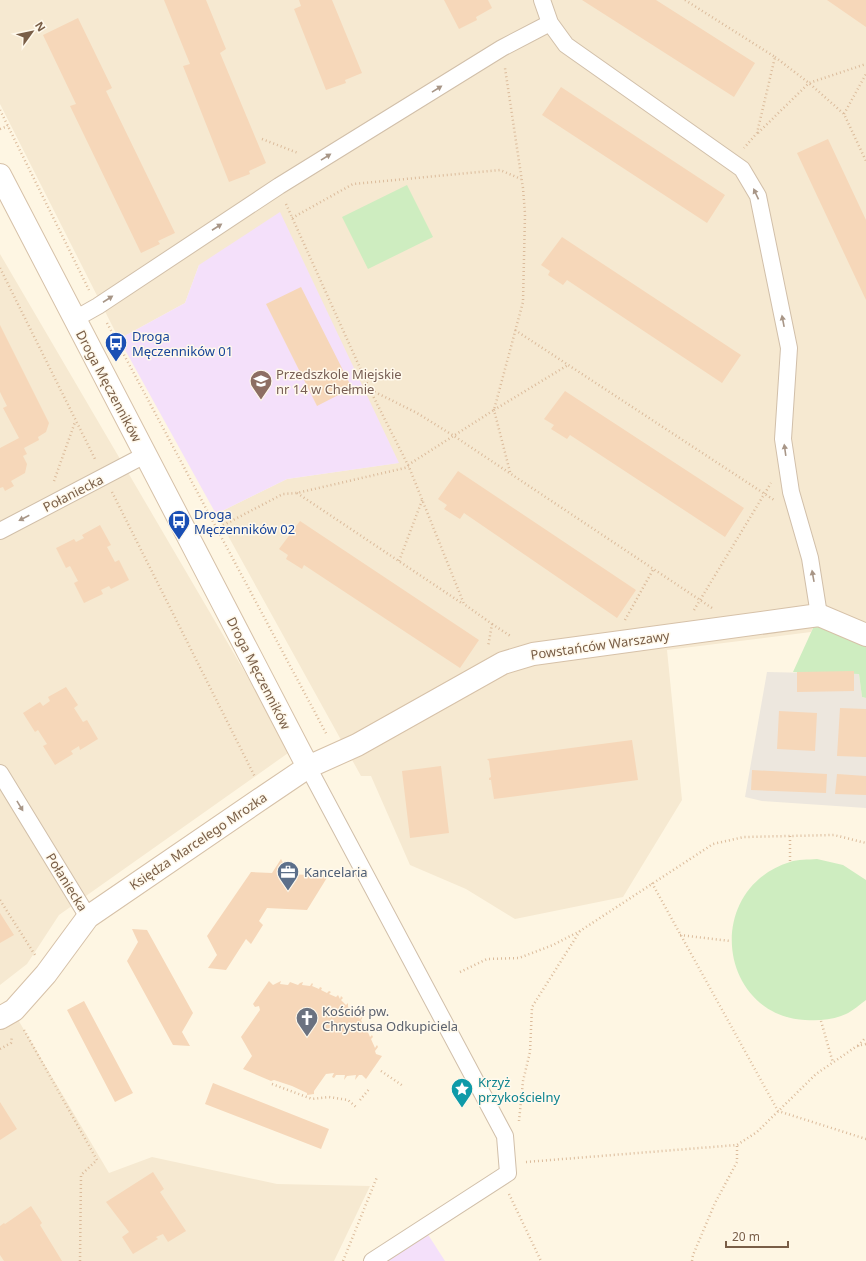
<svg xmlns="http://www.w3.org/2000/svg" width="866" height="1261" viewBox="0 0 866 1261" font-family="'Noto Sans',sans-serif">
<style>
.residential{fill:#f6e9d1}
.industrial{fill:#ede7de}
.education{fill:#f4e0fa}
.green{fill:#ceedc0}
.building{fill:#f6d7b9}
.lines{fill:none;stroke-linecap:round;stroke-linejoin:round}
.street-casing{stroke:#d1bfa9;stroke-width:18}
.secondary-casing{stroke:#d6c1a8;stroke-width:24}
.path{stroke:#dbbb9b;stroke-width:2.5;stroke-dasharray:1 3;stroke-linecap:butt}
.street{stroke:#fff;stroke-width:16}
.secondary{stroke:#fff;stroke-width:22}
.oneway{fill:#a89687}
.labels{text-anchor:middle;stroke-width:3;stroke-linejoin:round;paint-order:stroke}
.transit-label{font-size:13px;fill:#164399;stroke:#fff9ec;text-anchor:start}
.education-label{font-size:13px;fill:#785e54;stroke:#fff9ec;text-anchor:start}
.street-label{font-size:13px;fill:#795e47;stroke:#fff9ec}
.service-label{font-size:13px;fill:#4e5e75;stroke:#fff9ec;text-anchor:start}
.worship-label{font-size:13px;fill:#5b616d;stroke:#fff9ec;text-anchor:start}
.culture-label{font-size:13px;fill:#0d838f;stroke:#fff9ec;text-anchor:start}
</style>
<rect width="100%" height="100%" fill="#fef6e3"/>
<!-- residential -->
<path class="residential" d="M0 0H866V635L819 615 811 632 667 650 682 800 623 897 515 919 466 889 410 865 371 776H361L216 514 287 479 398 463 199 265 185 303 119 339 0 104Z
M0 254 291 751 59 915 27 964 0 985Z
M17 1018 109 1173 152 1157 277 1184 370 1186 334 1261H0V1028Z"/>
<!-- industrial -->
<path class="industrial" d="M767 672 859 674 862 697 866 698V808L762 801 745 797Z"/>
<!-- education -->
<path class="education" d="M280 212 399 463 287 479 216 514 119 339 185 303 199 265Z
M427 1233 445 1261H387Z"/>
<!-- green -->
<path class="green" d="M407 185 433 237 368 269 342 217Z
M819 615 866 635V698L862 697 859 674 793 672Z
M817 859 843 865 866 880V1000C860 1004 853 1011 846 1014 833 1020 819 1021 805 1020 718 1015 703 889 790 862 798 859 808 860 817 859Z"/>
<!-- building -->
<path class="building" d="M164 0H206L226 49 220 53 266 163 249 171 250 174 229 182 183 66 190 64Z
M299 0H332L362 73 345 80 346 83 326 90 294 9 301 6Z
M444 0H488L492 8 476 17 477 20 459 29Z
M582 0H656L755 63 734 97Z
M827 0H866V27Z
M78 18 112 88 106 91 175 233 158 241 160 244 141 253 70 106 76 104 43 35Z
M561 87 725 195 707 223 542 115Z
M828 139 866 220V300L797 153Z
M562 237 741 355 722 383 567 280 563 285 548 275 550 271 541 265Z
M301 287 352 388 317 406 266 304Z
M0 325 49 423 46 432 38 437 39 440 24 448 27 454 23 456 27 464 25 473 11 481 14 486 5 491 3 487 0 488V448L19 438 3 408 7 406 0 392Z
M565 391 744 508 725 537 570 435 567 439 551 429 554 425 544 419Z
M458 471 636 590 617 618 464 513 460 519 444 509 447 505 438 499Z
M300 521 479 640 460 668 304 565 302 569 286 559 288 555 279 549Z
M100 525 111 545 107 547 115 562 119 560 129 580 111 589 109 586 101 590 103 594 84 603 74 583 78 581 70 566 66 568 56 548 74 539 76 542 84 538 82 535Z
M854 671V691L797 692V672Z
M66 687 78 705 74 708 83 722 87 720 98 739 80 750 79 746 71 751 73 754 55 765 43 746 47 744 38 730 35 732 23 713 40 702 43 706 50 701 48 697Z
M840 708 866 709V757L837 756Z
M779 711 817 713 815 751 777 749Z
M632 740 638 780 494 799 491 780H489V778L491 777 489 761 487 759Z
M441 766 449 833 410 838 402 771Z
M752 770 827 774 826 793 751 790Z
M837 774 866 776V795L835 794Z
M281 859 289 874 328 876 307 910 267 908 259 921 263 925 251 944 246 939 226 970 208 968 217 955 207 936 251 872 272 873Z
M0 913 14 935 0 943Z
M132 929 147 930 193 1013 182 1032 190 1046 173 1045 127 961 138 942Z
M269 981 273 985 281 981 280 984 288 985 290 982 298 985 300 983 303 982 302 985 310 986 312 983 313 984 312 986 319 989 320 987 322 988 321 990 327 993 329 991 331 992 329 994 336 997 338 995 340 999 341 996 343 998 341 1000 346 1005 348 1003V1007L353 1012 355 1009 356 1011 355 1013 360 1019 362 1016 363 1017 361 1020 365 1028 367 1025V1030L370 1037 372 1035 373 1037 371 1039 375 1048 377 1045 378 1047 375 1051 376 1054 382 1056 366 1079 362 1075H359L355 1080 356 1075 347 1076 344 1080 345 1075H336L334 1078 332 1077 334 1073 326 1074 314 1091V1094L307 1095V1093L292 1086 274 1080 271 1081 243 1069 252 1056 241 1037 260 1010 259 1006 255 1007 253 1004Z
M84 1001 133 1093 115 1102 67 1010Z
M213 1083 329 1129 321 1149 205 1104Z
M0 1102 17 1129 0 1140Z
M153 1172 164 1189 160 1192 186 1231 168 1242 163 1234 156 1237 158 1239 133 1254 122 1237 129 1232 106 1202Z
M31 1206 42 1223 40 1225 62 1261H4L0 1255V1226L4 1223 5 1224Z"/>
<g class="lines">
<!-- street casing -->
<g class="street-casing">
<path id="street" d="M542 0 550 23 566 45 742 169 758 196 789 348 783 439 791 492 810 558 819 615
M75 319 98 306 279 186 502 48 550 23
M0 531 145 455
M308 767 505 1136 508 1173 372 1261
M0 773 88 917"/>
</g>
<!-- secondary casing -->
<g class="secondary-casing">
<path id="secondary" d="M0 175 308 767
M0 1018 14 1010 46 974 88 917 265 796 308 767 357 745 503 663 533 654 819 615 866 635"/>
</g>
<!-- path -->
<path class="path" d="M685 0 775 57 757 133 744 148
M775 57 809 83 844 114 866 161
M0 110 89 290
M844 114 866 74
M0 129 8 126
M758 133 809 83 866 64
M262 139 298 153
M286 204 370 390 409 467 464 604 492 624 488 647
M292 218 353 184 500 170 521 179
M0 268 96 461
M107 323 327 735
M515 330 774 500
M371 390 417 413 454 436 712 608
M408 465 494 410 523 302 525 214 523 188 505 68
M510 472 494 410 568 365
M54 481 75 422
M112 492 255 777
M297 493 463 604
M216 529 283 494 297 493 409 467
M399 561 423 498
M694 610 771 483
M625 620 654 568
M492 624 512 637
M790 836V862
M652 883 778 1111 866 1139
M0 900 35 955
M680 935 730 941
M460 972 487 959 519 958 553 945 580 931 713 844 744 837 834 835 866 843
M821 1021 833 1063
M24 1030 97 1160 81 1175 80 1261
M858 1046 866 1037
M0 1049 11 1043 12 1036
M381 1071 403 1086
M272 1084 312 1099 329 1097 348 1100 356 1107
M360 1100 370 1088
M519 1121 523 1081 530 1052 532 1007 580 931
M526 1162 737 1145 757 1132 816 1074 857 1046 866 1044
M509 1194 541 1261
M343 1261 377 1177
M692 1261 693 1255 715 1203 737 1162V1145"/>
<!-- street -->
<use href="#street" class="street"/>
<!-- secondary -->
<use href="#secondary" class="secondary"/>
</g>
<!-- one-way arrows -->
<defs><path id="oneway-solid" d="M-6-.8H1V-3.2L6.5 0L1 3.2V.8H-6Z"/></defs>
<g class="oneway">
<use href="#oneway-solid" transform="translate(437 89) rotate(-32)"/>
<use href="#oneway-solid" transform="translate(326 157) rotate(-32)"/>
<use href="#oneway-solid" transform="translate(756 194) rotate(-115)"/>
<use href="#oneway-solid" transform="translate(217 227) rotate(-33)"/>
<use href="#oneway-solid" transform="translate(108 299) rotate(-33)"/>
<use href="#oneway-solid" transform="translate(783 321) rotate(-101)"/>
<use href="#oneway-solid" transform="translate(785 450) rotate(-98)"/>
<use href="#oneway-solid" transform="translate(24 518) rotate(153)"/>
<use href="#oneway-solid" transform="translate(813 576) rotate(-100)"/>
<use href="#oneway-solid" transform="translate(20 806) rotate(59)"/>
</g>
<!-- icons -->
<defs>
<g id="bus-pin" transform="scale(1.15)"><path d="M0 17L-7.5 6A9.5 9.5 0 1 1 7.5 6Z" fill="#1a4fb4" stroke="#fff9ec"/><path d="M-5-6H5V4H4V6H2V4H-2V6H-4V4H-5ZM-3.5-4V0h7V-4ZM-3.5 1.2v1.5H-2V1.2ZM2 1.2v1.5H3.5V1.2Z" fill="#fff"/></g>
<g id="school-pin" transform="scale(1.15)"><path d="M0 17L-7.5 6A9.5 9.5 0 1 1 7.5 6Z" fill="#8d6e63" stroke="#fff9ec"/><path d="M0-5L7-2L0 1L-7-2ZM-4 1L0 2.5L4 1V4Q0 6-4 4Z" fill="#fff"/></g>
<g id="office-pin" transform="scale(1.15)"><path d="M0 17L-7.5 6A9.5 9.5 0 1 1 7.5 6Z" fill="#5c6f8a" stroke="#fff9ec"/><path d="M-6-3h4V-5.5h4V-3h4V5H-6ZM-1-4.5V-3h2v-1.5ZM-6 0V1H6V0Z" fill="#fff"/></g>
<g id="church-pin" transform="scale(1.15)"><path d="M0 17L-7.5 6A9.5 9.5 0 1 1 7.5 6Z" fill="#6b7280" stroke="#fff9ec"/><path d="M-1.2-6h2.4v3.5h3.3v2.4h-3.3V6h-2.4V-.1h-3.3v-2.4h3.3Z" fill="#fff"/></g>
<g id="sight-pin" transform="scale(1.15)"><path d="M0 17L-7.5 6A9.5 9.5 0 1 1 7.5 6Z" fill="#0f9aa8" stroke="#fff9ec"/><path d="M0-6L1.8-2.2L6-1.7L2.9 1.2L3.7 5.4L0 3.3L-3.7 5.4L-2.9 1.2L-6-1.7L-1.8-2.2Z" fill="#fff"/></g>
</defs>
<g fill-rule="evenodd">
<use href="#bus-pin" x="116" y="343"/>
<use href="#school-pin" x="261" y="381"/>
<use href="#bus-pin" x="179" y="521"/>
<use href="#office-pin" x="288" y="872"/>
<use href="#church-pin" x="307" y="1018"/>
<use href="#sight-pin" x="462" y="1089"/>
</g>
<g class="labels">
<!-- transit labels -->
<g class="transit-label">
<text x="132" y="341">Droga<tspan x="132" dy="15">Męczenników 01</tspan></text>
<text x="194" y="519">Droga<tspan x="194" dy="15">Męczenników 02</tspan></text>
</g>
<!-- education labels -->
<g class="education-label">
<text x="276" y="379">Przedszkole Miejskie<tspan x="276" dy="15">nr 14 w Chełmie</tspan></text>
</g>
<!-- street labels -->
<g class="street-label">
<text transform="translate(109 386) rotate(62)" y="5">Droga Męczenników</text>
<text transform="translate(73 493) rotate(-27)" y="5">Połaniecka</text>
<text transform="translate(600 645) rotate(-8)" y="5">Powstańców Warszawy</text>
<text transform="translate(259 673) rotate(63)" y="5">Droga Męczenników</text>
<text transform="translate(198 841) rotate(-34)" y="5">Księdza Marcelego Mrozka</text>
<text transform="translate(67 882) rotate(58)" y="5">Połaniecka</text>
</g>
<!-- service labels -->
<g class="service-label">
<text x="304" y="877">Kancelaria</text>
</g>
<!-- worship labels -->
<g class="worship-label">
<text x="322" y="1016">Kościół pw.<tspan x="322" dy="15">Chrystusa Odkupiciela</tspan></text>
</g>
<!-- culture labels -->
<g class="culture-label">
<text x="478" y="1087">Krzyż<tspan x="478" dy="15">przykościelny</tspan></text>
</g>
</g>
<!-- north arrow -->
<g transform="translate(32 32) rotate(57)" stroke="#fff9ec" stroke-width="3" paint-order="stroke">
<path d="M0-3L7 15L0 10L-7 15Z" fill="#795e47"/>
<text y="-6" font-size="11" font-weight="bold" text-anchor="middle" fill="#795e47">N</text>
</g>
<!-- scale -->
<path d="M726 1241v6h62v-6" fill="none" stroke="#795e47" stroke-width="2"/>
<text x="732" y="1241" font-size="12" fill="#795e47" stroke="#fff9ec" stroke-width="3" paint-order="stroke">20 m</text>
</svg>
